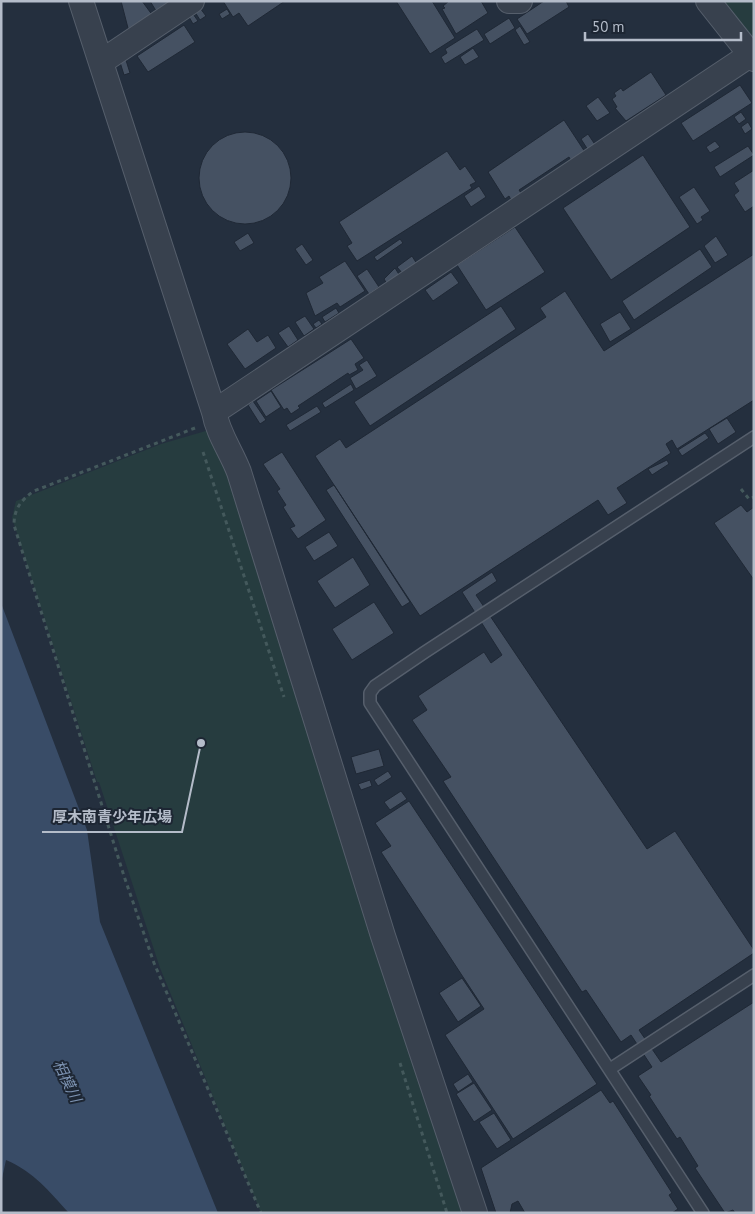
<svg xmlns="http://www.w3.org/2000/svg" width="755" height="1214" viewBox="0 0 755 1214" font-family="'PT Sans','Noto Sans JP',sans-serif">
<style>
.green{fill:#263c3f}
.water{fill:#394c67}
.building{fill:#455162;stroke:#1f2835}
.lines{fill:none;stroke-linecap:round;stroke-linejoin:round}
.service-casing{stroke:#565f6c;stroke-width:14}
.minor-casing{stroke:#565f6c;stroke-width:26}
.path{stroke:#44595c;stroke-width:3;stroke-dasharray:4 4;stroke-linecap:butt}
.service{stroke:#38414e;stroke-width:11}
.minor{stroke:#38414e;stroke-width:24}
.labels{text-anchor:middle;stroke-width:4;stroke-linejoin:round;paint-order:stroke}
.water-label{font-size:15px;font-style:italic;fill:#7c92b1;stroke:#1d2633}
.leader{fill:none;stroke:#b4bcc9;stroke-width:2}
.callout-dot{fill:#b4bcc9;stroke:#1d2633;stroke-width:2}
.callout-label{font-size:15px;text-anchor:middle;font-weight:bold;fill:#b4bcc9;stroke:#1d2633;stroke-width:4;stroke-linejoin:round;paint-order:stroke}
</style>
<rect width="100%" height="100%" fill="#242f3e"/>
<!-- green -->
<path class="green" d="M719 1H754V42Z
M209 430 225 464 469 1213H261L160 968 99 782H97L12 518 16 501 161 444Z"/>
<!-- water -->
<path class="water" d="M1 603 87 830 100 922 218 1213H69C49 1191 34 1172 6 1160L1 1183Z"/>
<!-- building -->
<path class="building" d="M121 1H142L153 16 129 32Z
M150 1H178L158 14Z
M223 1H285L248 26 239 13 233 17Z
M396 1H432L455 38 430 54Z
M449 1H481L488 13 456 34 442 9 445 8 443 6Z
M544 1H566L569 7 527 34 517 19Z
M200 8 206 16 200 20 195 12Z
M227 9 230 14 222 19 219 14Z
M193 14 198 21 193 24 189 17Z
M509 18 515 28 490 44 484 34Z
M184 25 195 42 148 72 137 56Z
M520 26 530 42 524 45 515 30Z
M477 29 484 40 445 64 441 57 447 53 445 49Z
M473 48 479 57 465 65 460 57Z
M125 57 130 73 124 75 119 59Z
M651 72 666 95 626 121 615 108 617 107 612 99 616 96 614 93 621 88 623 91Z
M740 85 752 103 693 141 681 123Z
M598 97 610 113 597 121 586 106Z
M741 112 746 119 739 124 734 117Z
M564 120 585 152 571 161 569 157 519 190 521 193 511 200 509 196 505 199 488 172Z
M748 122 752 129 745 134 741 127Z
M199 178a46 46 0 1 1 92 0a46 46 0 1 1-92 0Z
M588 134 596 146 588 150 581 139Z
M715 141 720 147 710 153 706 147Z
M748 146 754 155 720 177 714 167Z
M447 151 460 170 465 166 476 182 470 185 472 188 357 261 347 246 352 243 339 222Z
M643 155 690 227 611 280 563 208Z
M754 170V206L745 212 734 195 739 191 734 183Z
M479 186 486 197 471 207 464 196Z
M694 187 710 211 701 217 703 220 697 224 679 197Z
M515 227 545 272 486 310 457 265Z
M248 233 254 243 240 251 234 242Z
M716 236 728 255 715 263 704 246Z
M400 239 403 243 377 261 374 257Z
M302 244 313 260 306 265 295 249Z
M700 249 712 267 634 320 622 301Z
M754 254V400L677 449 672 440 666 444 671 453 617 488 627 503 608 515 598 500 420 616 315 456 340 439 346 448 546 317 540 308 565 291 604 351Z
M412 256 417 264 403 274 397 267Z
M345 261 365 291 340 307 337 303 315 316 306 293 323 283 319 277Z
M395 268 400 276 387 284 384 279Z
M367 269 379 287 369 294 357 276Z
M451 272 459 283 433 301 425 290Z
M501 306 516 329 370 426 354 402Z
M336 308 339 313 325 322 322 317Z
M620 312 631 329 610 342 600 324Z
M305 316 314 329 304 336 295 322Z
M319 320 322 324 316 328 313 324Z
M289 326 298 340 288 347 278 333Z
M248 329 257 342 268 335 276 348 245 369 227 344Z
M351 339 364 358 355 364 358 370 349 375 348 373 298 406 300 408 291 414 287 408 284 410 271 390Z
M367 360 377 376 356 389 350 378 363 370 359 365Z
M351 384 354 390 325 408 322 403Z
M271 391 281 407 266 417 256 401Z
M253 401 266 420 260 424 248 405Z
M317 406 321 412 290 431 286 425Z
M727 418 736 432 718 444 709 429Z
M705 433 709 438 682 456 678 450Z
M282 452 326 520 298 539 290 528 295 526 283 507 286 505 277 491 280 489 263 464Z
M667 460 669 464 652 475 648 469Z
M334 485 410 602 402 607 326 490Z
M741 505 747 512 754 507V580L714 523Z
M329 532 338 546 314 561 305 547Z
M353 557 370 585 335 608 317 581Z
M492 572 497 581 476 595 647 849 675 831 754 950V953L639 1030 661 1062 754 1002V1213H735L733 1210 725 1213 695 1168 698 1166 680 1137 677 1139 649 1096 651 1095 638 1076 652 1067 631 1035 621 1042 586 990 582 992 443 781 451 777 412 720 427 710 418 696 484 652 491 663 502 655 462 592Z
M374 602 394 633 352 660 332 629Z
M379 749 384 766 356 774 351 757Z
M388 771 392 777 378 786 374 780Z
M370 780 372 786 361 790 358 784Z
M401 791 407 799 390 810 384 802Z
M409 801 597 1084 513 1139 445 1035 484 1009 381 852 391 846 375 823Z
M462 978 481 1006 458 1022 439 993Z
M468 1074 473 1082 458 1092 453 1084Z
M474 1083 492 1110 474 1122 456 1094Z
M601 1090 610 1103 613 1101 672 1193 669 1195 678 1209 672 1213H525L518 1201 512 1204 510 1213H496L481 1168Z
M494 1113 511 1140 497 1149 479 1122Z"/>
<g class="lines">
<!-- service casing -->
<g class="service-casing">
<path id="service" d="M610 1069 754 975
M703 1213 370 703V693L375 686 425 652 754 437"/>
</g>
<!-- minor casing -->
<g class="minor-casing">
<path id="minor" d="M81 1 214 412C218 434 231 451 239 472L383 936 475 1213
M509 1H520
M708 1 754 59
M101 62 192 1
M214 412 750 55"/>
</g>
<!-- path -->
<path class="path" d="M195 428 34 491C21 500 14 509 14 525L124 876 154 963 261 1213
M203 452 284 697
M741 489 749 499 754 497
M400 1063 447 1213"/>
<!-- service -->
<use href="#service" class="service"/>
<!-- minor -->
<use href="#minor" class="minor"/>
</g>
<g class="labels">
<!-- water labels -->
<g class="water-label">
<text transform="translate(67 1081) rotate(64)" y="5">相模川</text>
</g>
</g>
<!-- callouts -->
<path class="leader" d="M201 743L182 832H42"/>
<circle class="callout-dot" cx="201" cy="743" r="5"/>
<g class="callout-label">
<text x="112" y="822">厚木南青少年広場</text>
</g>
<!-- border -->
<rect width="755" height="1214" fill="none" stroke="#b4bcc9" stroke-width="5"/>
<!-- scale -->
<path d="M585 32v8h156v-8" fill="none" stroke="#b4bcc9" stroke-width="2.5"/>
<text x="592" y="32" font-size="15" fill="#b4bcc9" stroke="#1d2633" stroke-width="4" paint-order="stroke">50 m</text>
</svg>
